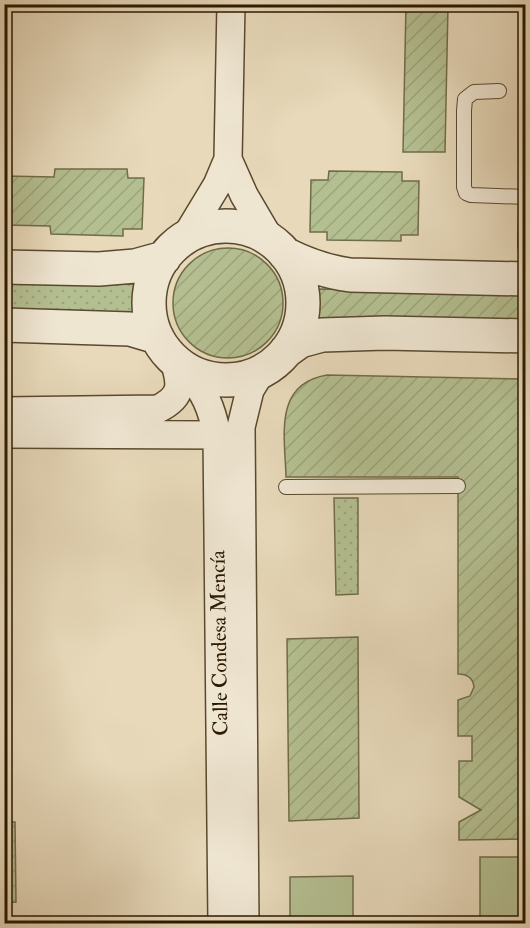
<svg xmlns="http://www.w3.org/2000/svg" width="530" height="928" viewBox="0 0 530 928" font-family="'IM FELL Double Pica',serif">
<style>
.grass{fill:url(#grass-dots);stroke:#706c48;stroke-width:1.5}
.garden{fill:url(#garden-furrows);stroke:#706c48;stroke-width:1.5}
.pitch{fill:#b4bf91;stroke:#706c48;stroke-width:1.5}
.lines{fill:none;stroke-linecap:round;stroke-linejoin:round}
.service-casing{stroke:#5a492e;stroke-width:16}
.minor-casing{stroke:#5a492e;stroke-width:30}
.tertiary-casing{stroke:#5a492e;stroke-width:36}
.service{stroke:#efe6d2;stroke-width:14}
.minor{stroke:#efe6d2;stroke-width:27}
.tertiary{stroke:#efe6d2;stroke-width:33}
.labels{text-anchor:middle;stroke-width:6;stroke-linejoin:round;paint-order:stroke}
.street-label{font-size:21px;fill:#2b1900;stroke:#efe6d2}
</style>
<defs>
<pattern id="grass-dots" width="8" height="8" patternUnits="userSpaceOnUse" patternTransform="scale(1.5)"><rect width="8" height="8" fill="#b4bf91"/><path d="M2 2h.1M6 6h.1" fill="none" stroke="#9ba47b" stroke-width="1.8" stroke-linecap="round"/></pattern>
<pattern id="garden-furrows" width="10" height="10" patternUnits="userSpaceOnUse" patternTransform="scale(1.5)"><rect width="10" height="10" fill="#b4bf91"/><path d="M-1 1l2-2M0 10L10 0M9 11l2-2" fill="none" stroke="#9ba47b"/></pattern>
</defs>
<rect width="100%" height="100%" fill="#e7d9ba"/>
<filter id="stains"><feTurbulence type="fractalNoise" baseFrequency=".00333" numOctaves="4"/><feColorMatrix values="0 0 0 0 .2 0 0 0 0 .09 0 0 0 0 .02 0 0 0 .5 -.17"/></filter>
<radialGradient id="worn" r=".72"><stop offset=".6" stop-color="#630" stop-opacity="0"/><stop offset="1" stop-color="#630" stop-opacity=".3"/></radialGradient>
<!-- grass -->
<path class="grass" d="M5 281 134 284 135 316 5 313Z
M334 498H358V594L336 595Z"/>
<!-- garden -->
<path class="garden" d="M406 5H448L445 152H403Z
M55 169H127L128 178H144L142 229H123V236L51 234 50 226 5 225V176L54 177Z
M329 171 402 172V181H419L418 235H401V241L327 240V232H310L311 180H328Z
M173 303a55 55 0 1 1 110 0a55 55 0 1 1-110 0Z
M318 289 525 292V323L318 319Z
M327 375 525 379V839L459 840V822L481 810 459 797V761H472V736H458V700L470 696 474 687C473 678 467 674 458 674V477H286C285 436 273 384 327 375Z
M358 637 359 818 289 821 287 639Z
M4 822H15L16 902 5 903Z"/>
<!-- pitch -->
<path class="pitch" d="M480 857H525V923H480Z
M353 876V923H290V877Z"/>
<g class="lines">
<!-- service casing -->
<g class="service-casing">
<path id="service" d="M499 91 474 92 465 99 464 111V187L466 193 471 195 526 197
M525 246 526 214
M286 487 458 486"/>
</g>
<!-- minor casing -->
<g class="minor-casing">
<path id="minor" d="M228 159 244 195 271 241
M185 238 217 185 228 159 231 4
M187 370C205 394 211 405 217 435L222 924
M4 411 158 409C184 396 181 384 174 360
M4 434 217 435
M245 924 241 427 250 390 261 372"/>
</g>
<!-- tertiary casing -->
<g class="tertiary-casing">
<path id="tertiary" d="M149 303a77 77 0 1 1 154 0a77 77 0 1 1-154 0Z
M285 254C307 265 326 272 350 275L526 279
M4 267 99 269 135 266 164 258
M4 325 130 329 157 337
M286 351 300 341 322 335 385 333 526 336"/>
</g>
<!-- service -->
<use href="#service" class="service"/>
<!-- minor -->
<use href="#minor" class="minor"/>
<!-- tertiary -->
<use href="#tertiary" class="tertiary"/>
</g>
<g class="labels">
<!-- street labels -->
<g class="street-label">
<text transform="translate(219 643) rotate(-91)" y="7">Calle Condesa Mencía</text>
</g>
</g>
<!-- margin -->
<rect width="530" height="928" fill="none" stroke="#e7d9ba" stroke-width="24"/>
<rect x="6" y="6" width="518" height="916" fill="none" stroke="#2b1900" stroke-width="3"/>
<rect x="12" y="12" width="506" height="904" fill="none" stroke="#2b1900" stroke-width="1.5"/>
<rect width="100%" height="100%" filter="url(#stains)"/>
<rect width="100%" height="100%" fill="url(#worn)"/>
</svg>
